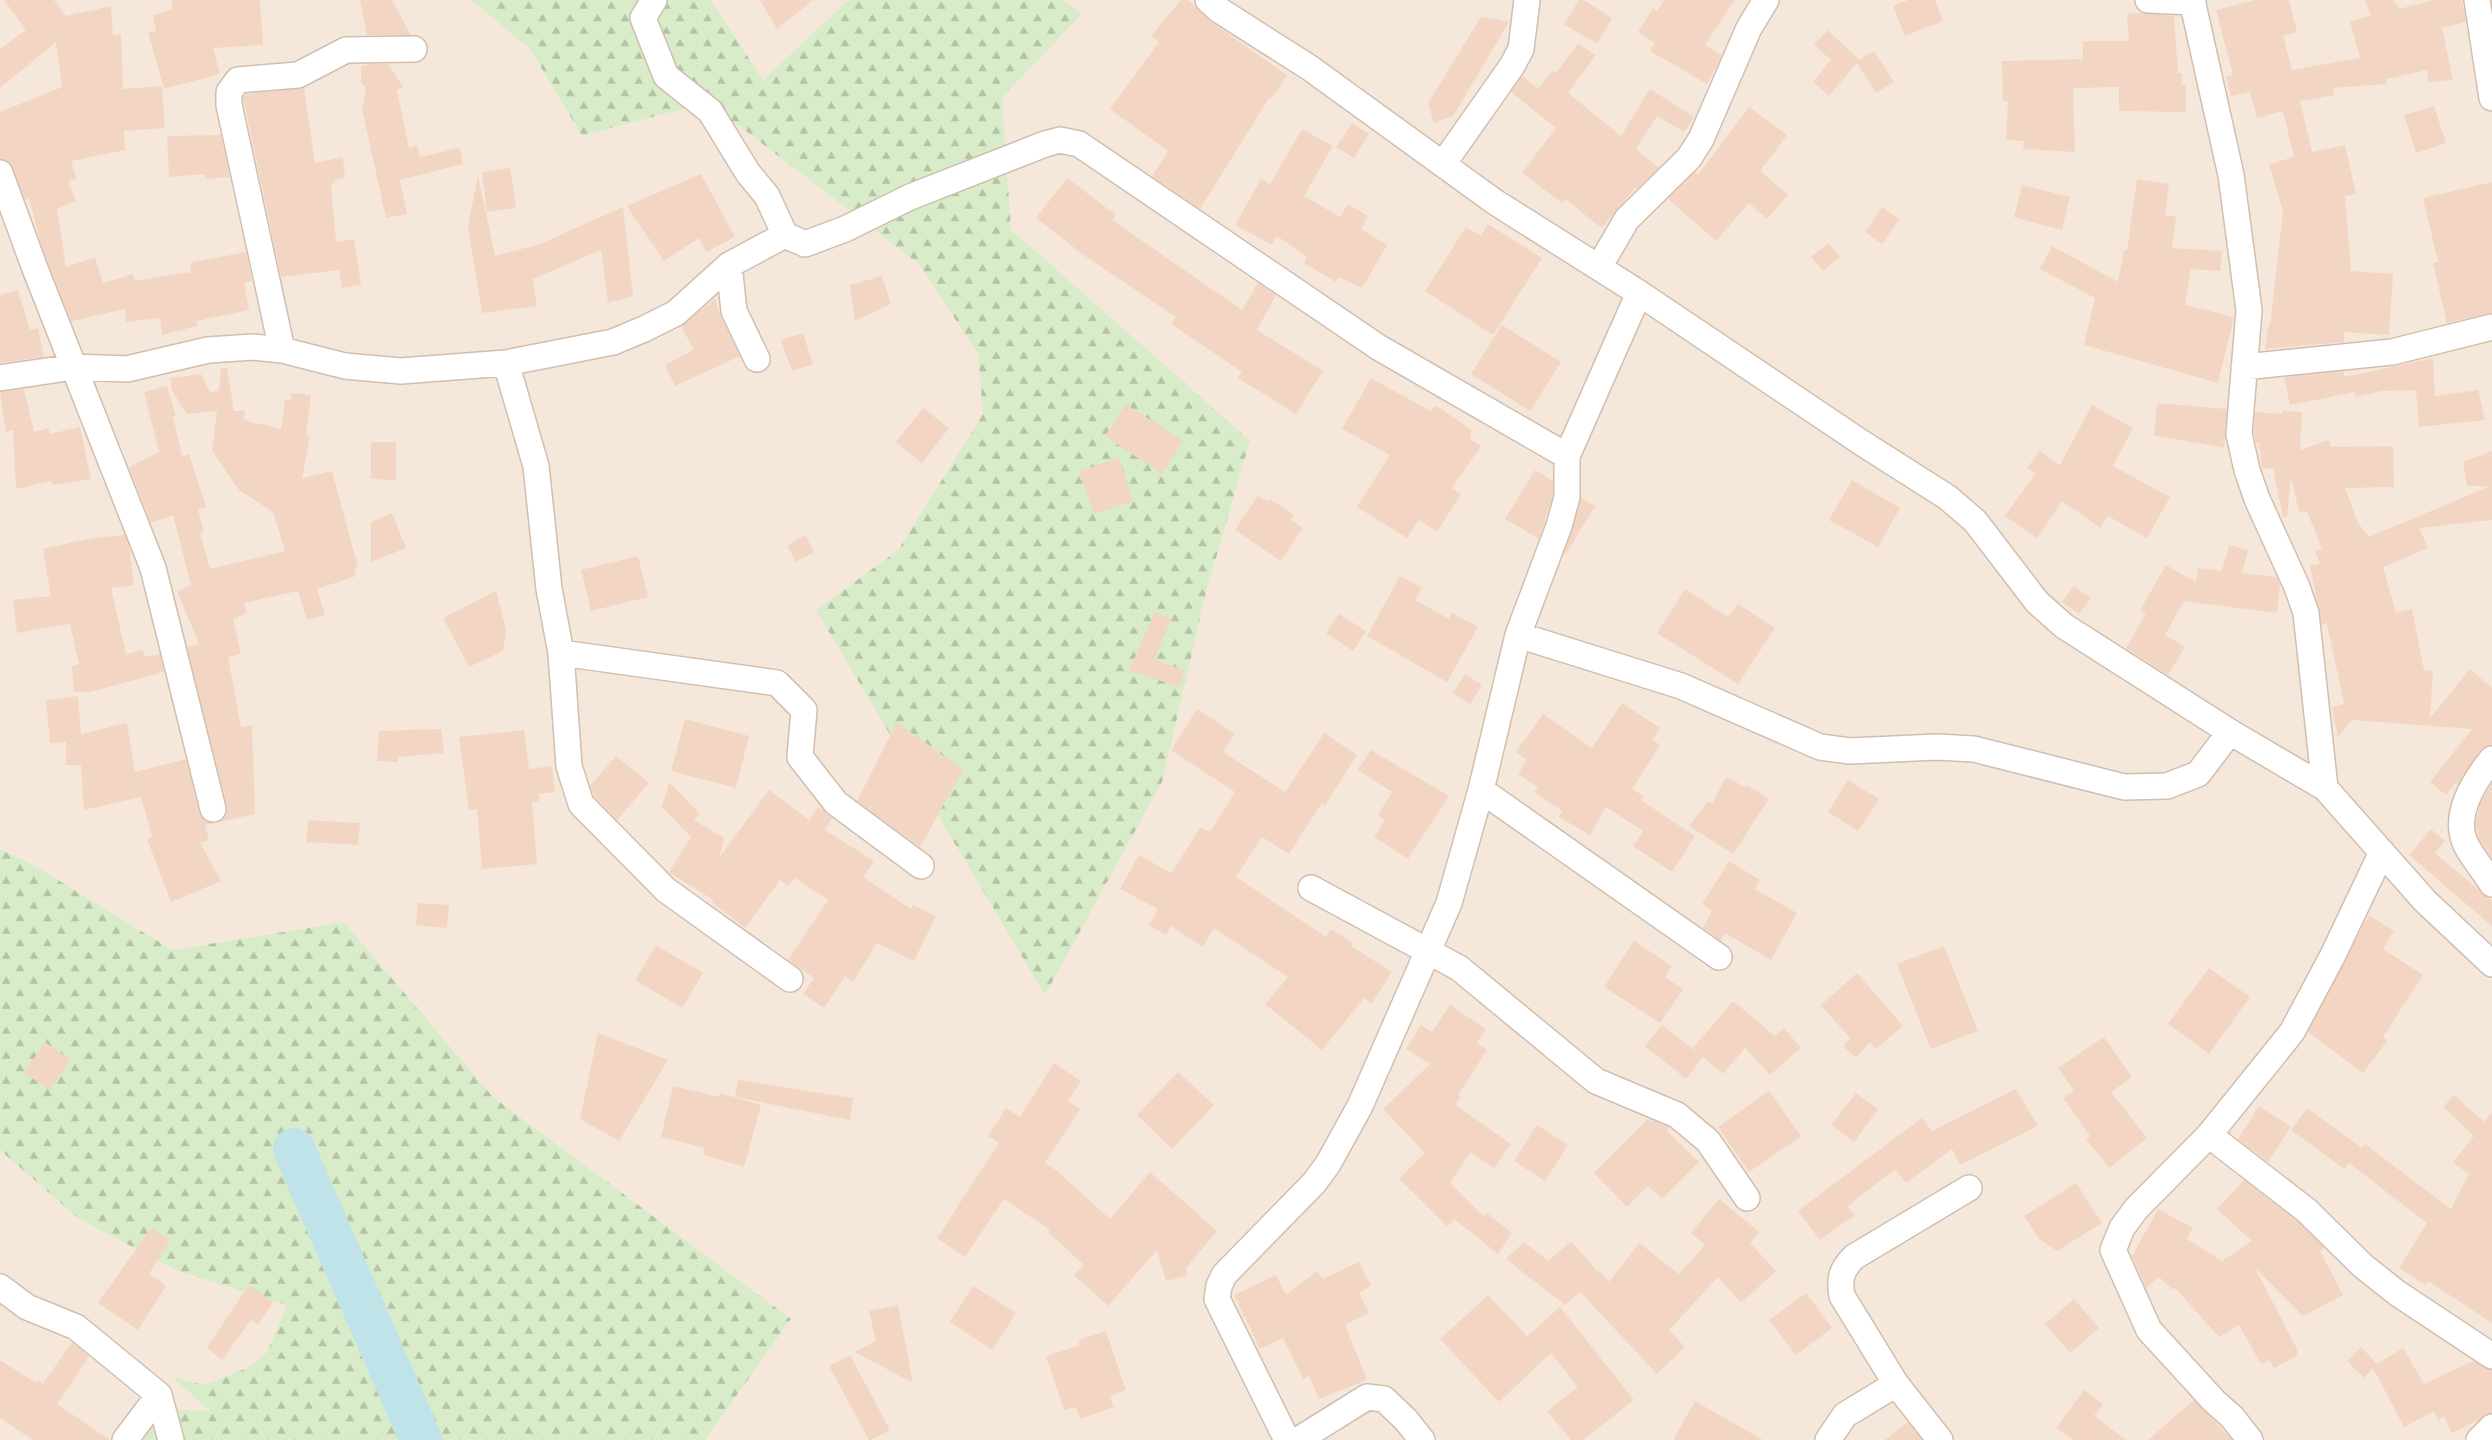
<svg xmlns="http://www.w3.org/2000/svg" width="2492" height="1440" viewBox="0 0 2492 1440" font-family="Overpass,sans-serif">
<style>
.residential{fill:#f5e8da}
.forest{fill:url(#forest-firs)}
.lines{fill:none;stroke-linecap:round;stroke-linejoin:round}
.river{stroke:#bfe3e8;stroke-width:42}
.building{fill:#f3d5c3}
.minor-casing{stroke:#d1beb0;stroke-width:28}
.minor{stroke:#fff;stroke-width:25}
</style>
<defs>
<pattern id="forest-firs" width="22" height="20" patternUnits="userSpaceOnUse" patternTransform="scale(1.25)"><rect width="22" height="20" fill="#d8ecc9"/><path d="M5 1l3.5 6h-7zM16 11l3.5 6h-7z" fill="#b4c2a5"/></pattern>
</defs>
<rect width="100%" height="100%" fill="#fdf6ec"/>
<!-- residential -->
<path class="residential" d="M0 0H471L530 49 582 136 687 108 738 125 919 264 978 354 983 414 898 550 816 610 1206 593 1250 442 1011 229 1002 98 1082 14 1064 0H2492V1440H705L791 1319 492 1096 344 922 172 950 32 864 0 849Z
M711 0H848L763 80Z
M0 1150 79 1219 178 1271 287 1304 267 1352 247 1368 203 1385 173 1378 211 1411 179 1410 172 1398 128 1440H0Z"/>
<!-- forest -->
<path class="forest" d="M471 0H711L763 80 848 0H1064L1082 14 1002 98 1011 229 1250 441 1206 593 1162 782 1045 995 816 610 898 550 983 414 978 354 919 264 738 125 687 108 582 136 530 49Z
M0 849 32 864 172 950 344 922 492 1096 791 1319 705 1440H128L139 1412 173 1398 179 1410 210 1411 172 1377 203 1385 247 1368 267 1352 287 1305 178 1271 79 1219 0 1150Z"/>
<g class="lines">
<!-- river -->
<path class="river" d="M294 1149 421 1440"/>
</g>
<!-- building -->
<path class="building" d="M4 0H54L66 16 111 6 113 35 121 34 123 89 162 86 165 128 124 131 125 150 71 161 76 178 68 182 76 201 57 209 66 267 95 257 103 283 133 274 135 281 191 272 190 263 246 252 252 281 244 282 249 310 197 321V326L162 335 160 318 126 322 125 309 71 321 41 244 29 198 25 200 10 162 0 159V112L62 87 56 42 0 88V49L26 30Z
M172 0H260L263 45 213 48 220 74 164 89 148 32 156 31 153 15 172 10Z
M360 0H392L411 35H367Z
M760 0H813L777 29Z
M1181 0H1188L1211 22 1287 75 1271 99 1269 98 1200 209 1152 176 1168 151 1110 109 1159 42 1151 36Z
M1579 0H1584L1612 18 1597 44 1564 24Z
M1664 0H1735L1705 45 1722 55 1707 84 1650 51 1655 43 1638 32 1653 8 1657 11Z
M1908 0H1935L1943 21 1905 36 1893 6Z
M2256 0H2289L2297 32 2283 36 2292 70 2360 58 2350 21 2371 16 2365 0H2393L2399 9 2434 0H2462L2466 22 2442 28 2453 80 2428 82 2427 70 2386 79V84L2333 88 2334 95 2300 101 2312 152 2345 145 2356 194 2345 196 2351 271 2393 274 2389 335 2344 332V342L2265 349 2268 326H2270L2283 211 2269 164 2294 157 2283 111 2257 118 2250 92 2231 96 2226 77 2233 75 2216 10Z
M2144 13 2174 16 2178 73H2182L2181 85H2186V112L2119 111V87L2073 88 2075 152 2023 149 2024 141 2006 140 2008 101H2003L2002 61 2083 59V41H2129L2127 14Z
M1481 17 1509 22 1453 116 1434 123 1428 103Z
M1827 30 1860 60 1874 51 1894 82 1876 93 1857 63 1829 96 1813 82 1831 60 1814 45Z
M1578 44 1596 55 1568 93 1621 136 1650 89 1694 117 1684 132 1657 116 1636 149 1659 168 1637 189 1635 188 1602 228 1565 199 1562 203 1522 173 1556 128 1511 92 1522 76 1538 89 1552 71 1556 73Z
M371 64H388L403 87 397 90 409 148 417 145 420 157 460 148 463 164 400 180 407 214 386 218 362 109 366 88 361 83V66Z
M304 88 315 163 343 157 345 178 335 180V183L331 184 336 242 354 239 361 285 342 288 339 270 281 277 243 97 246 94Z
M2434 106 2446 143 2416 153 2404 115Z
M1749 107 1787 135 1764 166 1761 165 1763 167 1760 171 1788 195 1767 219 1749 203 1716 241 1668 199 1695 172 1698 175Z
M1352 123 1369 134 1354 158 1336 147Z
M1302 129 1333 146 1304 196 1340 217 1348 204 1368 216 1361 229 1387 245 1362 288 1339 277 1336 282 1304 263 1307 257 1277 236 1272 245 1235 225 1261 179 1270 184Z
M221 135 230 177 205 179V174L169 177 167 136Z
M510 168 516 208 487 212 482 172Z
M701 174 735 237 706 252 699 238 664 261 627 206Z
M478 175 495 256 540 244 623 207 633 296 608 303 601 250 533 279 537 306 482 313 468 226Z
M1067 178 1116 215 1112 220 1242 310 1258 283 1276 295 1257 330 1323 371 1296 414 1238 378 1242 372 1171 324 1176 317 1085 256 1036 218Z
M2137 179 2169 184 2165 215 2176 216 2172 248 2222 251 2220 271 2191 269 2185 305 2234 317 2218 383 2084 345 2095 298 2040 269 2052 246 2118 282 2124 250H2127Z
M2492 182V313L2447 323 2433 263 2438 262 2423 198Z
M2022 185 2070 197 2062 230 2014 217Z
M1882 207 1899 219 1882 244 1865 232Z
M1488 224 1542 258 1493 335 1425 291 1466 227 1481 236Z
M1828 243 1840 257 1823 271 1811 257Z
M882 276 891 304 855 321 850 285Z
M18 290 30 330 38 328 44 357 0 363V295Z
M715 299 721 317 740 356 675 386 665 365 694 350 681 326Z
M1502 325 1561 362 1530 411 1471 374Z
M803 333 813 364 792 371 781 340Z
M2433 358 2435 396 2478 390 2485 420 2419 427 2416 390 2381 391 2356 397 2355 392 2290 405 2284 377 2344 371V377Z
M221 368H227L234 411H245L244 420 281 429 285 399 291 400V393L311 395 306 436 310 437 302 478 332 471 358 567 354 569 356 576 317 589 325 615 307 620 298 591 244 603 247 613 233 619 241 654 228 657 241 727 252 725 255 814 218 822 227 813V806L187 647 199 644 177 591 191 585 173 515 151 523 129 467 159 452 144 392 167 386 176 416H173L182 456 189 454 206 507 198 509 204 532 200 533 210 569 285 551 273 512 239 490 212 451 217 411 187 414 172 391 170 378 201 374 210 392 219 391Z
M1371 378 1430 411 1437 406 1472 430 1470 439 1481 446 1452 488 1461 494 1437 532 1419 520 1407 538 1357 507 1390 455 1342 429Z
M24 389 34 432 48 428 50 434 80 427 91 479 52 485 51 481 16 489 13 430 6 432 0 392Z
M2157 403 2227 409 2224 448 2154 435Z
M1126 404 1183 441 1162 474 1105 436Z
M2092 405 2133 428 2113 466 2170 497 2147 538 2108 516 2100 528 2062 501 2037 538 2005 516 2035 474 2027 468 2040 451 2060 465Z
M923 408 949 428 922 463 896 442Z
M2282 411 2302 412 2300 450 2329 440 2331 447 2393 446 2394 487 2345 488 2358 523 2369 537 2490 486H2467L2463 462 2492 451V520L2419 528 2428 548 2383 567 2396 612 2412 609 2424 670 2433 671 2430 718 2470 669 2492 688V745L2481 750 2457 786 2456 782 2446 795 2430 782 2472 729 2352 720 2338 737 2332 707 2344 704 2327 624 2322 625 2310 566 2320 564 2315 551 2322 549 2307 511 2299 512 2291 478 2287 517H2283L2273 468 2262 469 2259 443H2256L2254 433 2255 412 2281 414Z
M371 442H396V480L371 479Z
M1119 458 1133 501 1094 514 1079 471Z
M1535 470 1553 481V495L1539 539 1505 519Z
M1852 480 1900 508 1878 547 1829 520Z
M1258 496 1268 502 1270 499 1294 515 1291 520 1303 528 1281 561 1235 530Z
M1581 498 1595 506 1565 555 1564 554Z
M392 513 406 548 371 562V522Z
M125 535 129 545 134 585 111 588 126 654 143 650 144 657 160 654 164 672 90 692H74L72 666 79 664 70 624 17 633 13 600 51 596 43 549 93 538Z
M805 535 814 552 796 562 787 546Z
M2229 545 2248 550 2242 573 2277 577 2280 585 2277 613 2184 601 2165 635 2185 647 2168 675 2126 648 2146 613 2140 610 2166 565 2196 582 2198 568 2222 571Z
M638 556 648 597 591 611 581 570Z
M1400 576 1422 588 1415 600 1449 619 1452 613 1478 627 1447 682 1367 636Z
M2074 586 2091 598 2079 614 2062 602Z
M1685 589 1728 617 1738 604 1775 628 1738 684 1657 633Z
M496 591 506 630 503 651 469 667 443 618Z
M1155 612 1171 619 1154 660 1185 670 1179 687 1129 670Z
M1339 614 1366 631 1353 651 1326 633Z
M1465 674 1482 685 1470 704 1453 693Z
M78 696 81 734 127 723 135 772 186 759 199 813 203 819 214 823 205 825 209 840 200 843 221 881 171 902 147 839 152 837 141 797 84 810 81 765H66V742L50 743 46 700Z
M1622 703 1660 728 1653 740 1660 745 1632 789 1644 796 1641 800 1695 836 1672 872 1633 846 1643 831 1606 807 1590 835 1559 817 1562 811 1534 792 1538 787 1518 774 1527 760 1516 752 1543 714 1592 748Z
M1197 709 1235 734 1223 752 1285 792 1324 733 1357 755 1325 805 1322 803 1289 854 1262 837 1236 877 1326 937 1331 929 1353 943 1351 946 1392 972 1372 1003 1364 998 1322 1050 1265 1004 1288 977 1214 928 1203 947 1171 926 1166 935 1149 925 1158 909 1120 889 1139 855 1171 873 1201 827 1210 832 1235 792 1171 750Z
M685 719 749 736 736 788 671 771Z
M897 722 963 770 920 847 857 801Z
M441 729 444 753 398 757V762L377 761 379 731Z
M524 730 529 769 552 766 555 792 539 794V801L532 802 537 864 482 869 477 809 469 810 459 737Z
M1371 750 1449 796 1408 859 1374 837 1385 820 1378 815 1392 792 1358 770Z
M616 756 649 783 617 820 594 796 590 786Z
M1726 777 1745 787 1747 785 1769 799 1733 854 1689 826 1708 801 1712 804Z
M1848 780 1879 799 1858 831 1828 812Z
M669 782 700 814 694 820 724 838 719 858 769 790 809 820 818 807 823 810 832 818 825 830 874 861 863 877 911 909 913 905 936 916 914 961 877 943 853 982 845 976 824 1008 803 994 814 978 788 960 828 900 795 878 788 886 780 880 745 928 712 902 713 900 669 872 691 837 662 807Z
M2492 783V858L2479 839 2476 823 2480 804Z
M308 820 360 823 358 845 306 842Z
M2431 829 2445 841 2435 853 2492 901V926L2409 855Z
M1729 861 1760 880 1755 889 1797 913 1771 960 1725 933 1721 941 1703 928 1712 910 1702 904Z
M418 903 449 905 447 928 416 925Z
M2369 915 2394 931 2383 949 2423 975 2383 1037 2387 1041 2363 1073 2308 1032Z
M1634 941 1672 966 1665 977 1683 989 1660 1023 1604 987Z
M656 945 703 973 682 1008 635 980Z
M1944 946 1978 1031 1931 1049 1897 964Z
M2209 968 2250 997 2209 1054 2168 1024Z
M1857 973 1903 1026 1876 1049 1870 1042 1856 1058 1843 1046 1850 1038 1821 1005Z
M1733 1001 1775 1036 1784 1028 1801 1048 1770 1075 1745 1048 1723 1074 1693 1048Z
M1450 1005 1486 1029 1477 1043 1487 1050 1458 1095 1461 1098 1454 1104 1511 1144 1494 1168 1471 1152 1450 1183 1484 1217 1487 1213 1512 1233 1498 1254 1454 1219 1447 1226 1399 1179 1425 1153 1383 1109 1430 1064 1406 1049 1421 1025 1432 1032Z
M1662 1025 1703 1057 1686 1079 1645 1046Z
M598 1033 668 1060 619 1141 580 1119Z
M2104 1037 2132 1077 2111 1092 2147 1138 2109 1168 2086 1139 2090 1136 2063 1098 2074 1091 2058 1068Z
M45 1042 70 1060 50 1090 24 1073Z
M1054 1063 1081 1081 1068 1101 1080 1109 1045 1163 1056 1170 1110 1219 1150 1172 1217 1231 1186 1268 1188 1276 1166 1281 1157 1250 1108 1306 1074 1275 1084 1265 1048 1232 1050 1230 1004 1199 965 1257 937 1238 999 1143 988 1136 1006 1108 1020 1117Z
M1178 1072 1214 1105 1172 1149 1137 1115Z
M738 1080 853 1098 850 1120 735 1097Z
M673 1086 719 1097 720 1093 761 1105 744 1167 703 1155 705 1148 661 1137Z
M2016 1089 2038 1126 1960 1165 1952 1149 1906 1183 1895 1169 1848 1206 1855 1215 1820 1240 1798 1211 1922 1118 1932 1131Z
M1769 1091 1801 1136 1749 1172 1718 1127Z
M1856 1093 1878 1109 1854 1142 1831 1125Z
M2454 1095 2484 1122 2492 1112V1323L2428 1281 2426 1285 2399 1268 2427 1223 2349 1163 2344 1169 2291 1130 2307 1108 2362 1148 2365 1144 2451 1209 2469 1174 2453 1162 2474 1136 2443 1107Z
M2259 1106 2291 1127 2268 1162 2238 1139Z
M1648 1119 1669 1127 1666 1130 1699 1162 1662 1199 1648 1186 1627 1207 1594 1173Z
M1537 1125 1568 1145 1545 1181 1514 1161Z
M2244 1180 2297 1221 2324 1247 2320 1251 2343 1295 2303 1316 2255 1268 2297 1349V1356L2274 1368 2269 1360 2261 1364 2239 1325 2219 1337 2175 1288 2173 1290 2159 1277 2146 1288 2132 1256 2158 1209 2193 1228 2187 1239 2222 1261 2252 1241 2217 1209Z
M2076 1183 2102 1223 2057 1251 2039 1239 2024 1216Z
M1719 1199 1759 1232 1750 1243 1776 1271 1741 1303 1718 1277 1669 1330 1685 1347 1657 1374 1580 1292 1565 1305 1506 1259 1524 1242 1548 1261 1571 1241 1598 1272 1599 1271 1609 1282 1639 1243 1679 1274 1705 1245 1691 1233Z
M151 1228 170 1240 149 1274 166 1286 138 1330 98 1303Z
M1359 1262 1371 1286 1359 1293 1369 1313 1345 1325 1367 1380 1319 1399 1309 1376 1303 1379 1283 1338 1260 1349 1234 1295 1276 1275 1286 1295 1317 1271 1323 1279Z
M249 1285 273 1302 258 1325 251 1320 222 1360 207 1348Z
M973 1286 1016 1313 992 1350 950 1322Z
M1806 1293 1832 1328 1796 1355 1769 1320Z
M1488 1295 1527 1336 1560 1307 1634 1400 1583 1440H1571L1547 1411 1578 1387 1551 1353 1499 1402 1440 1339Z
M2074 1299 2099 1328 2070 1353 2045 1324Z
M898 1305 913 1383 855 1352 876 1341 869 1311Z
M1106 1331 1126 1390 1110 1396 1114 1407 1080 1419 1076 1407 1064 1410 1046 1356 1080 1345 1078 1340Z
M72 1342 89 1356 57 1404 110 1440H33L0 1418V1360L36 1383 38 1380 43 1384Z
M2361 1347 2377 1364 2403 1348 2424 1384 2473 1361 2492 1370V1413L2452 1433 2444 1417 2438 1420 2434 1411 2404 1427 2373 1368 2364 1378 2347 1361Z
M850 1355 890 1430 871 1440H869L829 1366Z
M2084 1390 2103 1404 2094 1416 2126 1440H2073L2056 1428Z
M2194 1400 2232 1440H2148Z
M1695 1401 1763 1440H1673Z
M1908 1422 1922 1440H1885Z"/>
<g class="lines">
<!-- minor casing -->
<g class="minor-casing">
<path id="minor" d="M1208 0 1219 10 1310 68 1495 202 1639 293 1862 443 1947 497 1975 521 2037 602 2064 626 2230 732 2325 788 2425 901 2492 964
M2148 0 2193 2
M2192 0 2231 175 2249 310 2239 434 2247 470 2257 499 2297 587 2306 613 2325 788
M2477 0 2492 98
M1443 164 1512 66 1521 49 1527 0
M0 173 34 266 153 568 213 809
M785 235 805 244 845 229 910 197 1045 144 1060 140 1079 144 1378 347 1567 456
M729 265 734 311 757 359
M1599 267 1627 219 1689 158 1701 139 1749 28 1766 0
M282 350 229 105V92L238 80 298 75 346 50 414 49
M506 363 536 466 549 589 561 653 569 766 581 804 666 890 790 979
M2244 367 2392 352 2492 327
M0 378 74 367 127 369 208 350 253 347 282 350 345 366 401 371 506 363 613 342 644 329 676 313 729 265 785 235 767 196 748 173 710 111 666 76 643 18 654 0
M1518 635 1681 686 1820 747 1850 751 1937 747 1974 749 2124 787 2167 786 2198 774 2230 732
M561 653 777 683 804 710 800 757 836 803 921 866
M2492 759C2474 781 2452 815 2466 845 2473 858 2484 871 2492 884
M1481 790 1719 957
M1311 888 1459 968 1596 1081 1677 1115 1708 1141 1747 1198
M2209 1135 2306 1210 2363 1266 2397 1293 2492 1356
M0 1287 27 1307 76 1327 159 1395 125 1440
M159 1395 171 1440
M1287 1440 1217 1299 1219 1286 1224 1275 1314 1183 1328 1164 1360 1106 1449 903 1481 790 1518 635 1559 526 1567 497V456L1639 293
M1298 1440 1367 1397 1384 1399 1406 1420 1422 1440
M1828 1440 1845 1415 1896 1384
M1940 1440 1896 1384 1842 1296C1839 1279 1841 1270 1854 1257L1969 1188
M2250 1440 2232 1417 2214 1401 2149 1330 2113 1250 2122 1228 2136 1209 2209 1135 2292 1032 2333 955 2382 852
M2479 1440 2492 1427"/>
</g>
<!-- minor -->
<use href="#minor" class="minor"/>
</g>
</svg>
